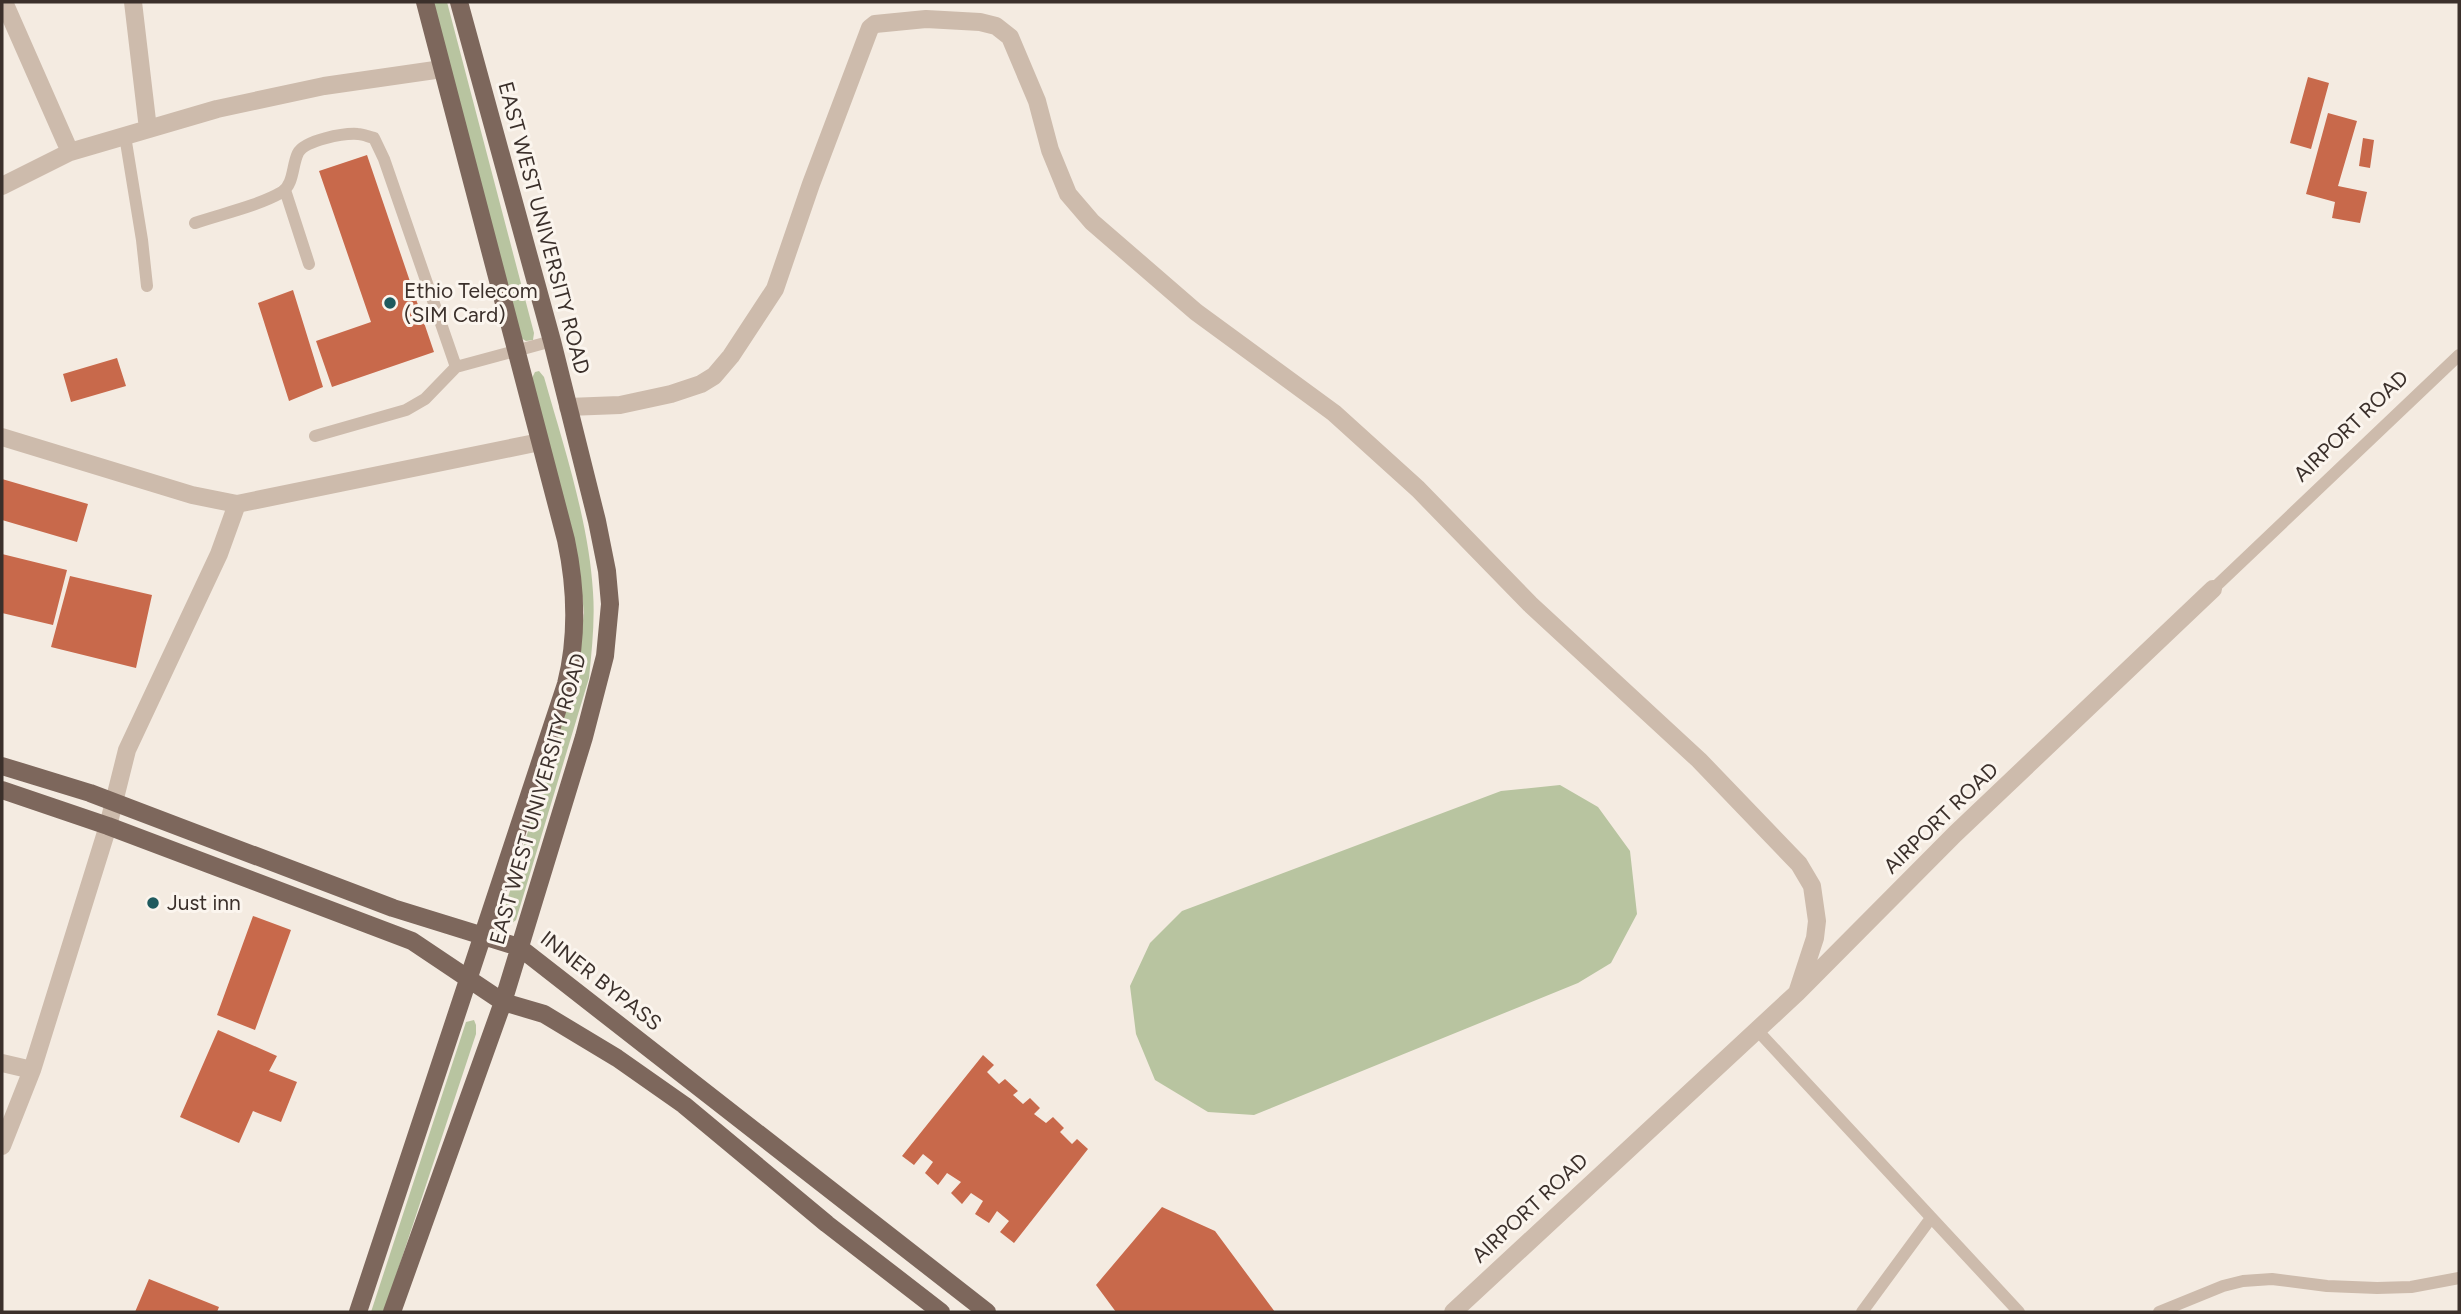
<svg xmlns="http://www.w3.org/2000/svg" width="2461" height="1314" viewBox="0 0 2461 1314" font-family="Figtree,sans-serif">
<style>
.green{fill:#b8c4a0}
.building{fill:#c8694b}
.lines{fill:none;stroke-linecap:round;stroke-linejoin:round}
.lane{stroke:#cdbbac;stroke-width:12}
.street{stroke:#cdbbac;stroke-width:18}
.primary{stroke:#7d675c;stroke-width:18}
.poi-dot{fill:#1f5a5e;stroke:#fbf5ee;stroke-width:2.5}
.labels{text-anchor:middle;stroke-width:6;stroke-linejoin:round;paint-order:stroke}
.street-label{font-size:21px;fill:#3b302b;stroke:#fbf5ee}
.poi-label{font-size:21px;fill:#3b302b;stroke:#fbf5ee;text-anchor:start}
</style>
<rect width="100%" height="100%" fill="#f4ebe1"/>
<!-- green -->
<path class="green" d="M430 2H447L534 333 533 340 526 341 521 338Z
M539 371 544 377C563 444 589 522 593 592 595 620 592 649 589 678L516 920 512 923 506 922 502 917 567 703 579 650 584 613 578 560 532 378 535 372Z
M1560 785 1598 807 1630 851 1637 914 1611 963 1578 983 1254 1115 1208 1112 1155 1080 1136 1034 1130 986 1150 943 1182 911 1501 791Z
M474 1020 476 1025V1034L384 1312H371L466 1022Z"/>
<!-- building -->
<path class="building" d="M2308 77 2329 83 2311 149 2290 143Z
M2328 113 2357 121 2338 186 2367 192 2360 223 2332 218 2335 202 2306 194Z
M2363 138 2374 140 2370 168 2359 166Z
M367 155 434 352 332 387 316 341 371 322 319 171Z
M293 290 323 387 289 401 258 303Z
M117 358 126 386 71 402 63 374Z
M2 479 88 504 77 542 2 520Z
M2 554 67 570 53 625 2 613Z
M70 576 152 595 136 668 51 647Z
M253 916 291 930 255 1030 217 1015Z
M218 1030 277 1056 269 1071 297 1082 281 1122 253 1111 239 1143 180 1117Z
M983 1055 994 1065 987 1072 999 1084 1005 1079 1018 1091 1013 1095 1023 1104 1030 1098 1040 1108 1034 1114 1046 1123 1053 1117 1064 1128 1060 1132 1072 1144 1077 1139 1088 1149 1014 1243 1000 1232 1009 1221 997 1211 989 1223 975 1214 983 1201 971 1193 962 1204 951 1193 961 1182 947 1173 938 1185 925 1173 933 1162 923 1154 914 1165 902 1156Z
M1162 1207 1215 1231 1275 1312H1116L1096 1285Z
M149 1279 219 1307 217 1312H135Z"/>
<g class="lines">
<!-- lane -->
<path class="lane" d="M125 136 142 240 147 286
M285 190 309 264
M195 223C221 214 258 206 282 192 294 184 292 165 298 153 305 140 344 133 358 134 363 134 369 137 374 138L384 159 456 367
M315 436 406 410 425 399 456 367 552 341
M2213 589 2459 355
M1757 1030 2019 1312
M1862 1312 1931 1218
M2159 1312 2223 1286 2243 1281 2272 1279 2327 1286 2377 1288 2411 1287 2459 1278"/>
<!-- street -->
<path class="street" d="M4 2 70 152
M133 2 148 129
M2 186 70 152 217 109 324 86 442 69
M568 407 620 405 671 394 701 384 714 376 731 356 775 289 811 184 870 28 875 24 926 19 980 22 996 26 1010 37 1037 101 1050 150 1068 194 1092 222 1196 312 1334 413 1418 489 1530 604 1699 760 1799 864 1812 886 1817 921 1815 938 1797 993
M2 437 192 495 237 504 540 442
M2 1063 32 1070
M2 1146 32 1070 108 826 127 750 219 554 237 504
M1453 1312 1797 993 1955 834 2213 589"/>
<!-- primary -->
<path class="primary" d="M2 766 90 793 393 908 519 947 987 1312
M2 790 108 826 412 941 503 1002 544 1014 617 1058 684 1105 827 1224 941 1312
M358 1312 566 684C578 636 576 587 566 540L425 2
M392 1312 503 1002 584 737 605 656 610 604 607 571 597 521 552 341 459 2"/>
</g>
<!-- markers -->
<g class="poi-dot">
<circle cx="390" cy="303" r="7"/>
<circle cx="153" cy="903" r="7"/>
</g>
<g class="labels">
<!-- street labels -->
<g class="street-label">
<text transform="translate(544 228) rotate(75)" y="7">EAST WEST UNIVERSITY ROAD</text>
<text transform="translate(2351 426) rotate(-44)" y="7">AIRPORT ROAD</text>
<text transform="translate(538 799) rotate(-74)" y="7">EAST WEST UNIVERSITY ROAD</text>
<text transform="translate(1941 818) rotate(-44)" y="7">AIRPORT ROAD</text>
<text transform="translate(601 981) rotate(38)" y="7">INNER BYPASS</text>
<text transform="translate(1530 1208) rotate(-43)" y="7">AIRPORT ROAD</text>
</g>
<!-- poi labels -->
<g class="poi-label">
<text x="404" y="298">Ethio Telecom<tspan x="404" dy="24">(SIM Card)</tspan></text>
<text x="167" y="910">Just inn</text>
</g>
</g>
<!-- border -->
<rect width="2461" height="1314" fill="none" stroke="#3b302b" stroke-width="7"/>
</svg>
